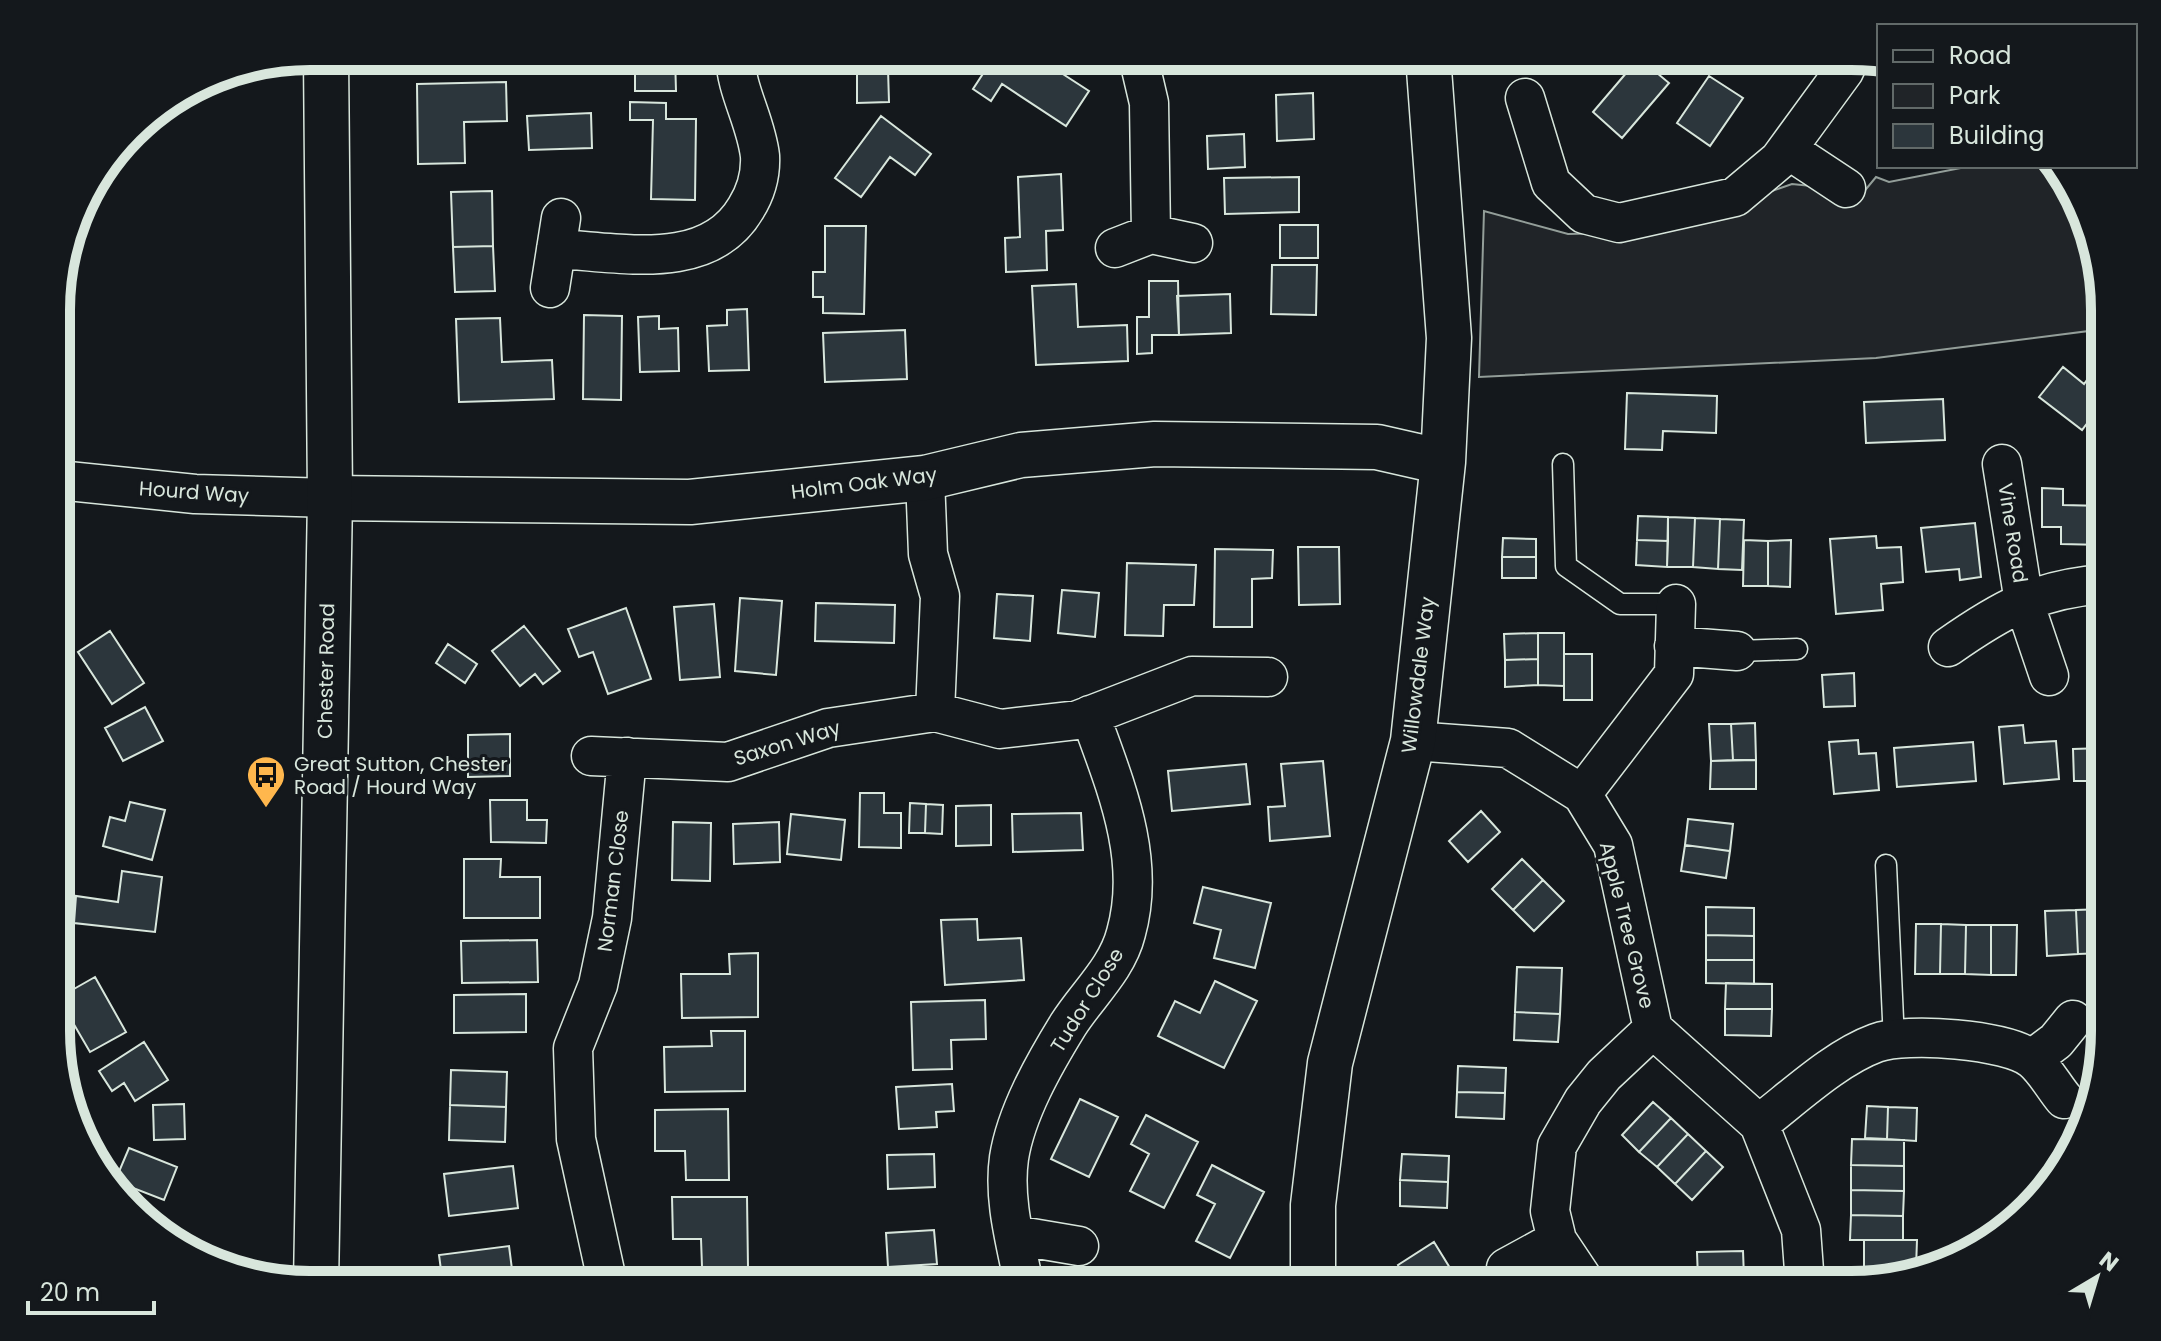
<svg xmlns="http://www.w3.org/2000/svg" width="2161" height="1341" viewBox="0 0 2161 1341" font-family="Poppins,sans-serif">
<style>
.green{fill:#202428;stroke:#939e99;stroke-width:2}
.building{fill:#2c363c;stroke:#d8e6dc;stroke-width:2}
.lines{fill:none;stroke-linecap:round;stroke-linejoin:round}
.service-casing{stroke:#d8e6dc;stroke-width:23}
.minor-casing{stroke:#d8e6dc;stroke-width:41}
.tertiary-casing{stroke:#d8e6dc;stroke-width:47}
.primary-casing{stroke:#d8e6dc;stroke-width:47}
.service{stroke:#14181c;stroke-width:20}
.minor{stroke:#14181c;stroke-width:38}
.tertiary{stroke:#14181c;stroke-width:44}
.primary{stroke:#14181c;stroke-width:44}
.labels{text-anchor:middle;stroke-width:6;stroke-linejoin:round;paint-order:stroke}
.street-label{font-size:20px;fill:#d8e6dc;stroke:#14181c}
.poi-label{font-size:20px;fill:#d8e6dc;stroke:#14181c;text-anchor:start}
.rim{fill:none;stroke:#d8e6dc;stroke-width:10}
</style>
<rect width="100%" height="100%" fill="#14181c"/>
<!-- green -->
<path class="green" d="M1971 166H2055C2087 200 2104 283 2104 329L1876 358 1479 377 1484 211 1568 234 1655 232 1792 184 1821 187 1853 205 1876 177 1889 182Z"/>
<!-- building -->
<path class="building" d="M635 56H675L676 91H635Z
M894 56H946V63H894Z
M1016 56H1035L1089 91 1066 126 1002 84 991 101 973 89 992 60 1007 70Z
M1188 56H1224V74H1188Z
M1569 56H1604L1576 71Z
M1639 58 1669 83 1622 138 1593 112Z
M888 69 889 102 857 103V70Z
M1709 76 1743 98 1710 146 1677 123Z
M506 82 507 121 464 122 465 163 418 164 417 84Z
M1313 93 1314 139 1277 141 1276 95Z
M630 102 666 103V119H696L695 200 651 199 653 120H630Z
M591 113 592 148 529 150 527 116Z
M881 116 931 154 915 175 890 157 861 197 835 178Z
M1244 134 1245 167 1208 169 1207 136Z
M1061 174 1063 230 1046 231 1047 270 1006 272 1005 238 1020 237 1018 177Z
M1299 177V212L1225 214 1224 178Z
M492 191 493 246 453 247 451 192Z
M1280 225H1318V258H1280Z
M825 226H866L864 314 823 313V297H813V272H825Z
M493 246 495 291 455 292 453 247Z
M1272 265H1317L1316 315 1271 314Z
M1149 281H1178L1179 335H1152V353L1137 354V317H1149Z
M1076 284 1078 327 1127 325 1128 361 1036 365 1032 286Z
M1230 294 1231 333 1179 335 1177 296Z
M747 309 749 370 709 371 707 326 727 325V310Z
M584 315 622 316 621 400 583 399Z
M659 316V329L678 328 679 371 640 372 638 317Z
M500 318 502 362 552 360 554 399 459 402 456 319Z
M905 330 907 379 825 382 823 333Z
M2098 365 2104 370V401L2082 430 2039 397 2063 367 2084 384Z
M1627 393 1717 396 1716 433 1663 431 1662 450 1625 449Z
M1943 399 1945 440 1866 443 1864 402Z
M2042 488 2063 489V505L2104 506V545L2061 544V527H2042Z
M1638 516 1668 517V541L1637 540Z
M1668 517 1695 518 1693 567H1667Z
M1695 518 1720 519 1718 569 1693 567Z
M1720 519 1744 520 1742 570 1718 569Z
M1975 523 1981 577 1960 580 1959 569 1926 572 1921 528Z
M1876 536 1877 548 1901 547 1903 582 1881 584 1883 610 1836 614 1830 539Z
M1503 538 1536 539V557H1502Z
M1637 540 1668 541 1667 567 1636 565Z
M1744 540 1768 541V586H1743Z
M1791 540 1790 587 1768 586V541Z
M1298 547H1339L1340 604 1299 605Z
M1215 549 1273 550 1272 578 1252 579V627H1214Z
M1502 557H1536V578H1502Z
M1127 563 1196 565 1194 605H1164L1163 636 1125 635Z
M1062 590 1099 593 1095 637 1058 633Z
M997 594 1033 596 1030 641 994 638Z
M740 598 782 601 776 675 735 671Z
M816 603 895 605 894 643 815 641Z
M714 604 720 677 680 680 674 607Z
M626 608 651 679 608 694 593 652 579 657 568 629Z
M524 626 560 671 543 684 535 674 520 686 492 651Z
M110 631 144 683 112 704 78 652Z
M1538 633V659L1505 660 1504 634Z
M1538 633H1564V686L1538 685Z
M448 644 477 664 465 683 436 663Z
M1564 654H1592V700H1564Z
M1538 659V685L1505 687V660Z
M1854 673 1855 706 1824 707 1822 675Z
M145 707 163 741 123 761 105 728Z
M1755 723 1756 760H1733L1731 724Z
M1709 724H1731L1733 760 1711 761Z
M2023 725 2025 743 2056 741 2059 779 2004 784 1999 727Z
M510 734V776L468 777V735Z
M1858 740 1859 754 1876 753 1879 790 1834 794 1829 742Z
M1973 742 1976 781 1897 787 1894 748Z
M2104 748V781H2074L2073 749Z
M1756 760V789H1710L1711 761Z
M1323 761 1330 836 1270 841 1268 807 1285 806 1281 764Z
M1246 764 1250 804 1172 811 1168 771Z
M860 793H884V813H901V848L859 847Z
M490 800H527V820H547L546 843 491 842Z
M130 802 165 810 152 860 103 846 110 817 125 821Z
M910 803 926 804 925 833H909Z
M926 804 943 805 942 834 925 833Z
M991 805V845L956 846V806Z
M1481 811 1500 832 1468 862 1449 841Z
M1081 813 1083 850 1013 852 1012 814Z
M791 814 845 820 841 860 787 854Z
M1688 819 1733 824 1730 851 1685 845Z
M673 822 711 823 710 881 672 880Z
M779 822 780 862 734 864 733 824Z
M1685 845 1730 851 1726 878 1681 871Z
M464 859H501L500 877H540V918H464Z
M1522 859 1543 880 1513 910 1492 889Z
M122 871 162 877 155 932 74 923 76 896 118 902Z
M1543 880 1564 901 1534 931 1513 910Z
M1203 887 1271 903 1255 968 1214 958 1221 930 1194 923Z
M1706 907 1754 908V936L1706 935Z
M2104 909V953L2078 954 2076 910Z
M2076 910 2078 954 2047 956 2045 911Z
M977 919 978 940 1021 938 1024 980 945 985 941 920Z
M1916 924H1941L1940 974H1915Z
M1941 924 1966 925 1965 974H1940Z
M1966 925H1991V975L1965 974Z
M1991 925H2017L2016 975H1991Z
M1706 935 1754 936V960H1706Z
M537 940 538 982 462 983 461 941Z
M758 953V1017L682 1018 681 974H730L729 954Z
M1706 960H1754V984L1706 983Z
M1517 967 1562 968 1560 1014 1515 1012Z
M95 977 126 1032 90 1052 72 1021 58 1028V998Z
M1215 981 1257 1001 1224 1068 1158 1036 1175 1001 1200 1013Z
M1726 983 1772 984V1009H1725Z
M526 994V1032L454 1033V995Z
M985 1000 986 1039 951 1040 952 1069 913 1070 911 1002Z
M1725 1009H1772L1771 1036 1725 1035Z
M1515 1012 1560 1014 1558 1042 1514 1040Z
M711 1031H745V1091L665 1092 664 1047 712 1046Z
M144 1042 168 1080 135 1101 124 1083 112 1091 99 1071Z
M1458 1066 1506 1068 1505 1093 1457 1092Z
M451 1070 507 1072 506 1107 450 1105Z
M952 1084 954 1111 936 1112 937 1127 899 1129 896 1087Z
M1457 1092 1505 1093 1504 1119 1456 1117Z
M1080 1099 1118 1117 1089 1177 1051 1159Z
M1653 1102 1671 1118 1639 1152 1622 1135Z
M184 1104 185 1139 154 1140 153 1105Z
M450 1105 506 1107 505 1142 449 1140Z
M1867 1106 1888 1107 1887 1139 1865 1138Z
M1888 1107 1917 1108 1916 1141 1887 1139Z
M728 1109 729 1180H686L685 1151H655V1110Z
M1146 1115 1198 1142 1164 1208 1130 1191 1149 1154 1131 1144Z
M1671 1118 1688 1134 1657 1167 1639 1152Z
M1688 1134 1706 1151 1675 1184 1657 1167Z
M1852 1139 1904 1140V1166L1851 1165Z
M129 1148 177 1167 164 1200 115 1181Z
M1706 1151 1723 1167 1692 1200 1675 1184Z
M934 1154 935 1187 888 1189 887 1155Z
M1402 1154 1449 1156 1448 1182 1400 1180Z
M1212 1165 1264 1192 1230 1258 1196 1241 1215 1204 1197 1195Z
M1851 1165 1904 1166V1191L1851 1190Z
M513 1166 518 1208 449 1216 444 1174Z
M1400 1180 1448 1182 1447 1208 1400 1206Z
M1851 1190 1904 1191 1903 1216 1851 1215Z
M672 1197H747L748 1267H702L701 1239H673Z
M1851 1215 1903 1216V1240H1850Z
M934 1230 937 1264 888 1267 886 1233Z
M1864 1240H1917L1916 1268 1864 1267Z
M1434 1242 1450 1268 1424 1285H1410L1398 1265Z
M509 1246 514 1285H443L439 1255Z
M1743 1251 1744 1277 1698 1279 1697 1252Z
M1450 1268 1461 1285H1424Z
M1744 1277V1285H1698V1279Z"/>
<g class="lines">
<!-- service casing -->
<g class="service-casing">
<path id="service" d="M1563 464 1566 566 1620 604H1676
M1737 651 1797 649
M1886 865 1894 1041"/>
</g>
<!-- minor casing -->
<g class="minor-casing">
<path id="minor" d="M1525 98 1551 183 1584 214 1619 223 1735 197 1779 160 1844 71 1851 56
M1787 149 1846 188
M1151 234 1193 243
M1115 248 1151 234 1149 103 1138 56
M556 249C620 252 708 273 746 208 756 192 761 176 760 156 756 121 736 91 735 56
M550 288 561 218
M2002 464 2024 602 2049 676
M925 478 928 554 940 596 935 712
M58 480 195 494 330 498
M1674 646 1737 651
M1948 647C2002 609 2038 589 2104 584
M1413 741 1508 748 1582 794 1613 845 1653 1029 1759 1124 1801 1230 1805 1284
M591 756 728 762 828 728 935 712 1000 729 1078 720 1192 676 1268 677
M1582 794 1674 674 1676 604
M2032 1059 2056 1041 2073 1020
M1759 1124C1793 1098 1835 1058 1876 1043 1906 1032 2008 1039 2033 1060 2045 1070 2054 1087 2064 1099
M1014 1235 1079 1246
M1506 1268 1557 1240
M608 1285 576 1139 573 1048 598 985 612 918 627 757
M1024 1285C1016 1244 1003 1200 1009 1158 1016 1113 1044 1064 1068 1025 1087 995 1117 969 1126 933 1147 858 1115 785 1090 715
M1587 1285 1557 1240 1550 1211 1557 1146 1583 1101 1604 1075 1653 1029"/>
</g>
<!-- tertiary casing -->
<g class="tertiary-casing">
<path id="tertiary" d="M330 498 690 502 925 478 1021 455 1155 444 1377 447 1443 462
M1313 1285V1205L1330 1063 1413 741 1443 462 1449 338 1428 56"/>
</g>
<!-- primary casing -->
<g class="primary-casing">
<path id="primary" d="M316 1285 330 498 326 56"/>
</g>
<!-- service -->
<use href="#service" class="service"/>
<!-- minor -->
<use href="#minor" class="minor"/>
<!-- tertiary -->
<use href="#tertiary" class="tertiary"/>
<!-- primary -->
<use href="#primary" class="primary"/>
</g>
<!-- icons -->
<defs>
<g id="bus-pin" transform="scale(2)"><path d="M0 17L-7.5 6A9.5 9.5 0 1 1 7.5 6Z" fill="#ffb74d" stroke="#14181c"/><path d="M-5-6H5V4H4V6H2V4H-2V6H-4V4H-5ZM-3.5-4V0h7V-4ZM-3.5 1.2v1.5H-2V1.2ZM2 1.2v1.5H3.5V1.2Z" fill="#111"/></g>
</defs>
<g fill-rule="evenodd">
<use href="#bus-pin" x="266" y="775"/>
</g>
<g class="labels">
<!-- street labels -->
<g class="street-label">
<text transform="translate(864 483) rotate(-7)" y="7">Holm Oak Way</text>
<text transform="translate(194 492) rotate(4)" y="7">Hourd Way</text>
<text transform="translate(2013 533) rotate(81)" y="7">Vine Road</text>
<text transform="translate(326 671) rotate(-89)" y="7">Chester Road</text>
<text transform="translate(1418 675) rotate(-83)" y="7">Willowdale Way</text>
<text transform="translate(787 743) rotate(-17)" y="7">Saxon Way</text>
<text transform="translate(613 881) rotate(-83)" y="7">Norman Close</text>
<text transform="translate(1627 925) rotate(76)" y="7">Apple Tree Grove</text>
<text transform="translate(1087 1000) rotate(-58)" y="7">Tudor Close</text>
</g>
<!-- poi labels -->
<g class="poi-label">
<text x="294" y="771">Great Sutton, Chester<tspan x="294" dy="23">Road / Hourd Way</tspan></text>
</g>
</g>
<!-- crop -->
<path d="M0 0H2161V1341H0ZM310 70H1851A240 240 0 0 1 2091 310V1031A240 240 0 0 1 1851 1271H310A240 240 0 0 1 70 1031V310A240 240 0 0 1 310 70Z" fill="#14181c" fill-rule="evenodd"/>
<path class="rim" d="M310 70H1851A240 240 0 0 1 2091 310V1031A240 240 0 0 1 1851 1271H310A240 240 0 0 1 70 1031V310A240 240 0 0 1 310 70Z"/>
<!-- legend -->
<rect x="1877" y="24" width="260" height="144" fill="#14181c" stroke="#626a69" stroke-width="2"/>
<rect x="1893" y="50" width="40" height="12" fill="#14181c" stroke="#626a69" stroke-width="2"/>
<text x="1949" y="64" font-size="24" fill="#d8e6dc">Road</text>
<rect x="1893" y="84" width="40" height="24" fill="#202428" stroke="#626a69" stroke-width="2"/>
<text x="1949" y="104" font-size="24" fill="#d8e6dc">Park</text>
<rect x="1893" y="124" width="40" height="24" fill="#2c363c" stroke="#626a69" stroke-width="2"/>
<text x="1949" y="144" font-size="24" fill="#d8e6dc">Building</text>
<!-- north arrow -->
<g transform="translate(2097 1277) rotate(38)" stroke="#14181c" stroke-width="6" paint-order="stroke">
<path d="M0-6L14 30L0 20L-14 30Z" fill="#d8e6dc"/>
<text y="-12" font-size="22" font-weight="bold" text-anchor="middle" fill="#d8e6dc">N</text>
</g>
<!-- scale -->
<path d="M28 1301v12h126v-12" fill="none" stroke="#d8e6dc" stroke-width="4"/>
<text x="40" y="1301" font-size="24" fill="#d8e6dc" stroke="#14181c" stroke-width="6" paint-order="stroke">20 m</text>
</svg>
